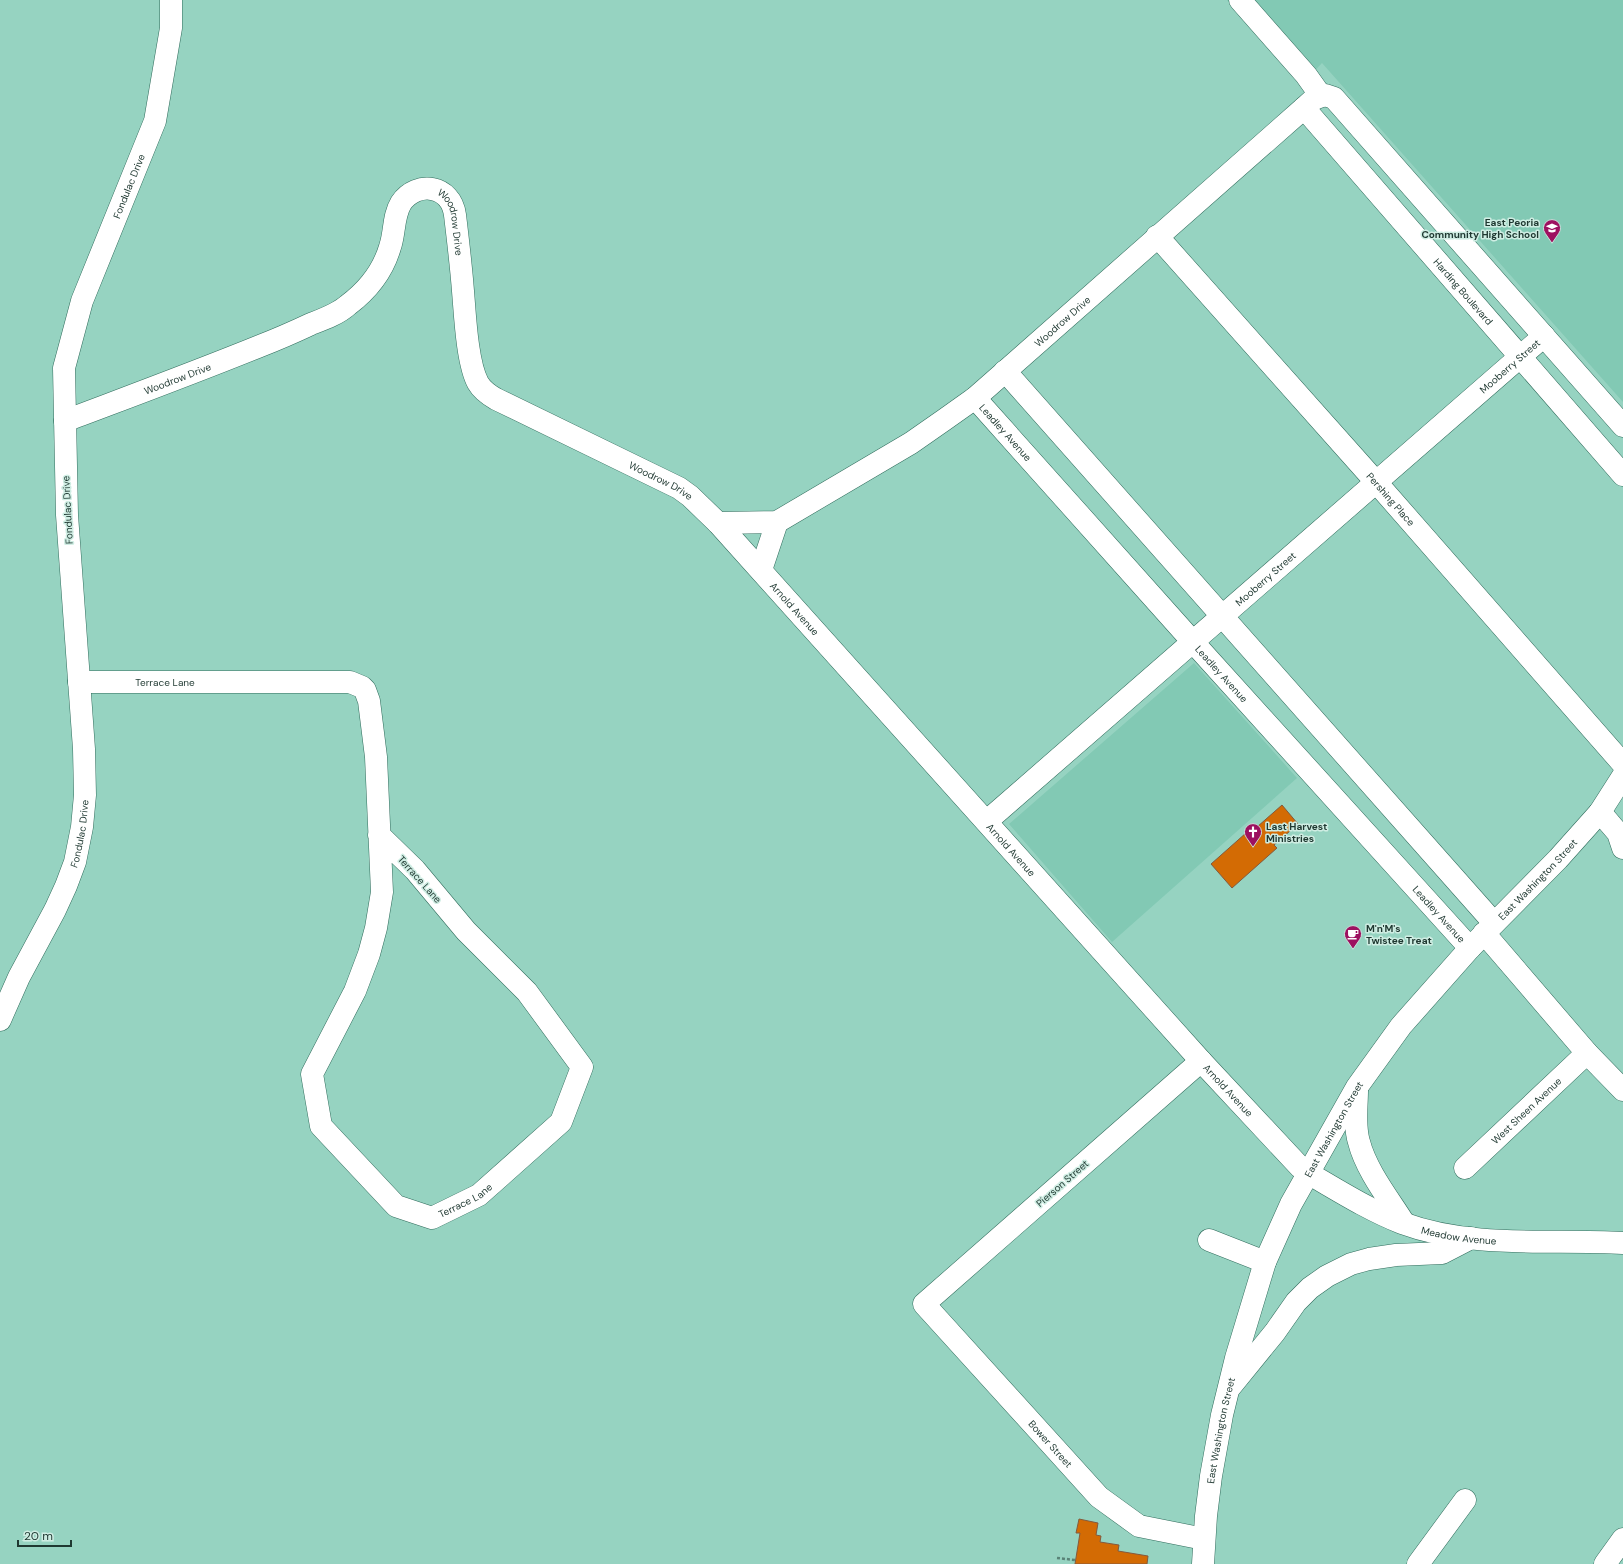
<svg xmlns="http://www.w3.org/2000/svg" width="1623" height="1564" viewBox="0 0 1623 1564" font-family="'DM Sans',sans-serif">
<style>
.built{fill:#82c9b4}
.building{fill:#d36b04;stroke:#835a3e}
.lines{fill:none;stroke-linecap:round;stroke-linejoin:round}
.minor-casing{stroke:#316d5d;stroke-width:23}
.major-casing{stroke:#316d5d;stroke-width:23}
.path{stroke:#598377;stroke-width:2.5;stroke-dasharray:3 2;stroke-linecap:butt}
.minor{stroke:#fff;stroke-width:22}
.major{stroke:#fff;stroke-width:22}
.labels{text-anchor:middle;stroke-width:3;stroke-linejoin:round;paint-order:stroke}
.street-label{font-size:10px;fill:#1f3831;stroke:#cfede3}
.poi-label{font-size:10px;font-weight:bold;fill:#1f3831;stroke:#cfede3;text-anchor:start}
</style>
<rect width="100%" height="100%" fill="#96d3c1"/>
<!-- built -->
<path class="built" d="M1227 0H1623V402L1322 63 1302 84Z
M1194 663 1297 778 1112 942 1009 824Z"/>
<!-- building -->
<path class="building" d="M1282 805 1298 824 1274 845 1277 848 1232 888 1211 864 1255 825 1257 827Z
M1079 1519 1098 1523 1096 1535 1101 1536 1100 1542 1119 1545 1118 1551 1148 1556 1147 1564H1075L1080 1533H1076Z"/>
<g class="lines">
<!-- minor casing -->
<g class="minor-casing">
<g id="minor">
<path d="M1240 0 1306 75 1321 96"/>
<path id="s1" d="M1304 108 1623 475"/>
<path id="s2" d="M1157 236 1376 482 1623 764"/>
<path d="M1005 371 1494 923"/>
<path id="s3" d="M975 398 1193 642 1470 948"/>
<path id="s4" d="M65 421C131 396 196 372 260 346 278 339 294 332 311 324 324 319 338 314 348 305 368 290 383 271 390 247 395 233 393 216 401 203 417 180 451 185 455 215 458 240 461 265 463 291 465 314 467 363 478 383 482 390 489 395 496 399L679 488 690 496 718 523 1201 1061 1300 1167 1308 1173"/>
<path id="s5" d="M718 523 777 522 911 443 944 420 975 398 1304 108 1314 99 1325 95 1334 98 1623 426"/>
<path d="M761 570 777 522"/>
<path id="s6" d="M79 682H350L362 687 365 690 369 701 376 757 382 892 376 928 369 954 355 991 312 1074 321 1126 396 1206 432 1218 479 1195 561 1122 582 1067 527 992 466 931 415 870 379 835"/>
<path d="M1600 812 1618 833 1623 848"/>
<path id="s7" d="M987 821 1544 336"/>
<path d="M1484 933 1587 1053 1623 1090"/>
<path id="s8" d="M0 1020 19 977 55 910 66 886 75 862 82 827 85 795 84 749 67 515 64 368 82 301 155 121 171 28V0"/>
<path id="s9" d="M1201 1061 924 1304 1099 1497 1139 1526 1204 1539"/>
<path id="s10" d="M1465 1168 1587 1053"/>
<path d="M1209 1240 1265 1262"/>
<path d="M1418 1564 1465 1500"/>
<path d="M1605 1564 1623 1539"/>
</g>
</g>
<!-- major casing -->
<g class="major-casing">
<g id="major">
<path d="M1357 1090C1357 1107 1354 1126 1359 1142 1366 1170 1389 1199 1404 1223"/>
<path id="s11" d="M1308 1173C1339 1191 1369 1210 1402 1223 1472 1249 1550 1239 1623 1243"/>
<path d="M1231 1386 1275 1332 1296 1302 1310 1288 1327 1276 1351 1264 1369 1259 1396 1255 1442 1253 1471 1238"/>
<path id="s12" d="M1203 1564 1206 1516 1211 1476 1222 1415 1236 1358 1265 1262 1291 1204 1357 1087 1401 1026 1470 948 1558 859 1600 812 1623 776"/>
</g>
</g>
<!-- path -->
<path class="path" d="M1057 1558 1075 1560"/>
<!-- minor -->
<use href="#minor" class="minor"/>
<!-- major -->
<use href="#major" class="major"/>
</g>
<!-- icons -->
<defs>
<g id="school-pin" transform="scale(0.9)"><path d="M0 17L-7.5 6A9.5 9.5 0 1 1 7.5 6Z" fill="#9d1160" stroke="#cfede3"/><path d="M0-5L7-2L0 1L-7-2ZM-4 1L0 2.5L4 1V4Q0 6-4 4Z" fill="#fff"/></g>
<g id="church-pin" transform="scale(0.9)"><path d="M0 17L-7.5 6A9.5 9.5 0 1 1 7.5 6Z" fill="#9d1160" stroke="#cfede3"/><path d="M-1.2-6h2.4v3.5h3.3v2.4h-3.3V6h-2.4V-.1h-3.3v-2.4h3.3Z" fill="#fff"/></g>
<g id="cafe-pin" transform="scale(0.9)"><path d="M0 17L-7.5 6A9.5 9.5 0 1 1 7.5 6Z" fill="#9d1160" stroke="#cfede3"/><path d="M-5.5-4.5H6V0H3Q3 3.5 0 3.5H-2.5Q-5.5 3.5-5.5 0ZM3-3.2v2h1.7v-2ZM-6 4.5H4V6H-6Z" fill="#fff"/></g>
</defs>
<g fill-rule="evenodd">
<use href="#school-pin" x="1552" y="228"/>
<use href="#church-pin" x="1253" y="832"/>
<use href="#cafe-pin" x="1353" y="934"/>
</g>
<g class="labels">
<!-- street labels -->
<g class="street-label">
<text dy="4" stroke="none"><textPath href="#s8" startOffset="864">Fondulac Drive</textPath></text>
<text dy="4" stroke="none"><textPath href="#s4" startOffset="503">Woodrow Drive</textPath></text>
<text dy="4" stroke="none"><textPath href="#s1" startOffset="243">Harding Boulevard</textPath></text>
<text dy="4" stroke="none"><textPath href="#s5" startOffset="409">Woodrow Drive</textPath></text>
<text dy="4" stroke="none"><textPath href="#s7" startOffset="693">Mooberry Street</textPath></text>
<text dy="4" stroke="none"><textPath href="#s4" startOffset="120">Woodrow Drive</textPath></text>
<text dy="4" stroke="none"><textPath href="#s3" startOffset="46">Leadley Avenue</textPath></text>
<text dy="4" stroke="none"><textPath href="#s4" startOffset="876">Woodrow Drive</textPath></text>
<text dy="4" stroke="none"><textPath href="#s2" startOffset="352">Pershing Place</textPath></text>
<text transform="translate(67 510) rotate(-93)" y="4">Fondulac Drive</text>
<text dy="4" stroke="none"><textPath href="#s7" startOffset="369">Mooberry Street</textPath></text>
<text dy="4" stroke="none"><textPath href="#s4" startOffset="1063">Arnold Avenue</textPath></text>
<text dy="4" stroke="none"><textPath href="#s3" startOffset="370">Leadley Avenue</textPath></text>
<text dy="4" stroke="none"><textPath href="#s6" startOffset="86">Terrace Lane</textPath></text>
<text dy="4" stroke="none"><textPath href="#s8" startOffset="204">Fondulac Drive</textPath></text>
<text dy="4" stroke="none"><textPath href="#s4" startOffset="1387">Arnold Avenue</textPath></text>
<text transform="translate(420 879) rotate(48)" y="4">Terrace Lane</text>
<text dy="4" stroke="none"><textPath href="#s12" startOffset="783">East Washington Street</textPath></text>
<text dy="4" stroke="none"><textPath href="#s3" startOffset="694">Leadley Avenue</textPath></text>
<text dy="4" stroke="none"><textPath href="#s4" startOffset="1711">Arnold Avenue</textPath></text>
<text dy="4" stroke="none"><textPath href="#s10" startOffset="84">West Sheen Avenue</textPath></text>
<text dy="4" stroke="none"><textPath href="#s12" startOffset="459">East Washington Street</textPath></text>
<text transform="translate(1062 1183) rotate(-41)" y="4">Pierson Street</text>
<text dy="4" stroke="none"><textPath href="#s6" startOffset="926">Terrace Lane</textPath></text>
<text dy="4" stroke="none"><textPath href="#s11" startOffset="165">Meadow Avenue</textPath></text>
<text dy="4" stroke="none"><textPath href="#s12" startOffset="135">East Washington Street</textPath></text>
<text dy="4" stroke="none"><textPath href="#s9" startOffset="557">Bower Street</textPath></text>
</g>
<!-- poi labels -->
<g class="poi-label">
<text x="1539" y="226" text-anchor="end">East Peoria<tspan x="1539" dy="12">Community High School</tspan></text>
<text x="1266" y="830">Last Harvest<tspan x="1266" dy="12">Ministries</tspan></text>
<text x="1366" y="932">M'n'M's<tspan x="1366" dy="12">Twistee Treat</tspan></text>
</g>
</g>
<!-- scale -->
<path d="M18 1540v6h53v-6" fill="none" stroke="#1f3831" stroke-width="2"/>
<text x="24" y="1540" font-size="12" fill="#1f3831" stroke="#cfede3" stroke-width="3" paint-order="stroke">20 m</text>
</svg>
